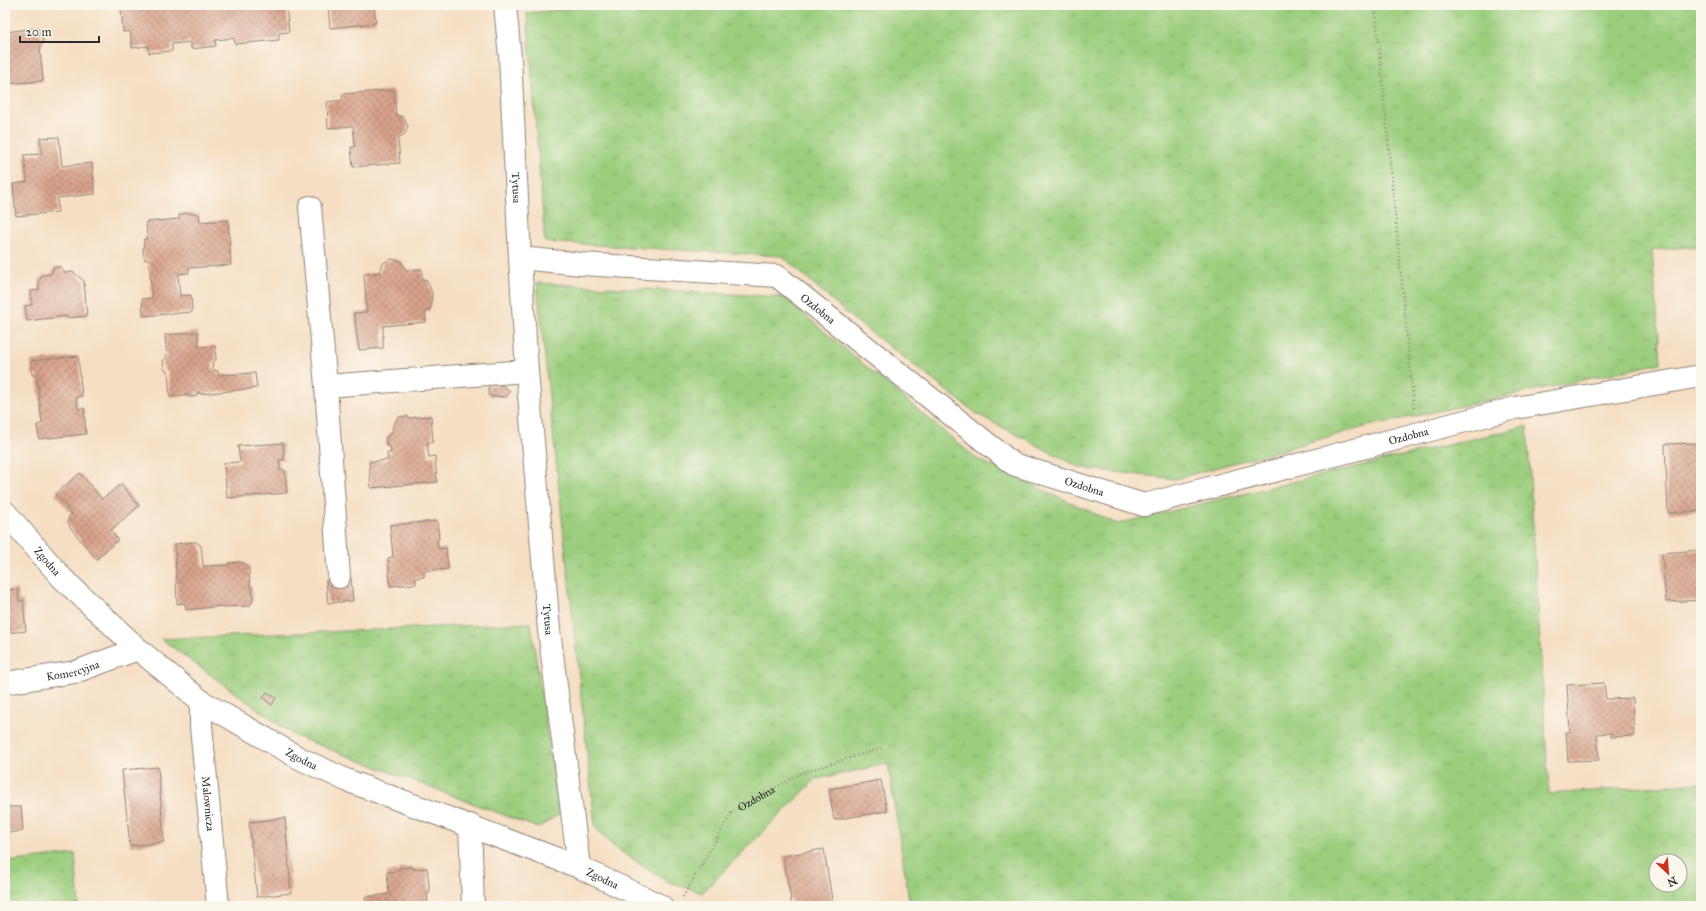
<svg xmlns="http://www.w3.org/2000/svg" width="1706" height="911" viewBox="0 0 1706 911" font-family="'IM FELL Great Primer',serif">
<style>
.grass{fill:url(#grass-tufts);stroke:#647c54;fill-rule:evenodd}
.building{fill:url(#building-cross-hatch)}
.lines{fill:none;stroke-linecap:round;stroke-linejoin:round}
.minor-casing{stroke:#908477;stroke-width:24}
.path{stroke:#908477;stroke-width:2.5;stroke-dasharray:1 3;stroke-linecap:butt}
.minor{stroke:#fff;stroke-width:22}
.labels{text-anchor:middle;stroke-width:4;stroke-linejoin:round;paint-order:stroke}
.street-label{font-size:11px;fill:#2b2b2b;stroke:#fbf7ec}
</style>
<defs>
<pattern id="grass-tufts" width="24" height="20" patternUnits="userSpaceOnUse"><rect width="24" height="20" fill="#9cce7e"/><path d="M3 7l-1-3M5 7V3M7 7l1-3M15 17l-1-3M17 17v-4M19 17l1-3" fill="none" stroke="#87b16d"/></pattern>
<pattern id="building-cross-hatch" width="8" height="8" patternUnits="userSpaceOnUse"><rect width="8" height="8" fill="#d9a38c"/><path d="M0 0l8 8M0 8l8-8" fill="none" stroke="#b08573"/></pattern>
</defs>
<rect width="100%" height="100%" fill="#fbf7ec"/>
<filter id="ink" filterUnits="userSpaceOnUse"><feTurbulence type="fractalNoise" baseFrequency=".025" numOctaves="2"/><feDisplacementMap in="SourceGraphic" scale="8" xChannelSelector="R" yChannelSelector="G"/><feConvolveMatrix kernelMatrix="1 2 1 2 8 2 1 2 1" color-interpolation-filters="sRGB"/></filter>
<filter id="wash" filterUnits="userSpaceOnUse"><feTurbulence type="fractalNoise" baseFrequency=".012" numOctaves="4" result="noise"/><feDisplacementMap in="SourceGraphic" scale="16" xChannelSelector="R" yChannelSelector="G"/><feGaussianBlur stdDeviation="0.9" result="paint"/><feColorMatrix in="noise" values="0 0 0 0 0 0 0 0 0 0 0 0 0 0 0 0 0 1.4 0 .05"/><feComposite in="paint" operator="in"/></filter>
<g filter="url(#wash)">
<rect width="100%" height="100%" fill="#f5dec3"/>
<!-- grass -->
<path class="grass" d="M609 5H1701V246L1652 250 1661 363 1364 427 1175 479 1081 468 977 414 851 317 782 256 545 242 527 13Z
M537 283 783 297 977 459 1117 524 1527 426 1549 794 1701 783V906H910L888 764 816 779 702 893 664 880 613 846 595 827ZM1656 861H1680V885H1656Z
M531 623 559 814 538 828 295 736 161 639Z
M75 854 79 906H5V862Z"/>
<g id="blocks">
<!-- building -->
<path class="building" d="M127 5H286L289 32 279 33V40L235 44 234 38 215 40 216 46 191 49V42L172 44V51L149 53 148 46 132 48 130 31 123 32 121 9 127 8Z
M324 5H374L376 23 330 28 328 6 324 7Z
M38 28 39 35 43 39V43L40 48 43 81 6 84 5 67H8L5 32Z
M394 90 396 115 403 117 408 126 405 134 398 138 400 163 353 167 351 147H355L353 126 328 128 327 102 343 100 342 94Z
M59 137 62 166 92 163 95 194 57 198 58 212 16 216 13 184 27 182 24 155 42 154 40 138Z
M186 213 199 214 200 222 228 220 231 265 189 268V273L178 274 180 296 191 295 192 312 143 316 142 299 152 298 149 259 145 260 143 252 144 239H147L146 222 179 219V215Z
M392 259 401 261 406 270 422 269V279L427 280 432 293 431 306 429 311H425L426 322 383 326V348L359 350 354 313 367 312 364 274 380 272 383 263Z
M54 267H61L65 273 73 272 84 281 87 316 67 318V316L27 321 25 306 32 305 31 291 39 290V281L43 275 51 274Z
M198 332 199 347 215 346 216 360 212 363 213 370 218 371V375L255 373 257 388 200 394 199 392H198L196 396 193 397 188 396 186 393 185 395 170 397 168 372 164 369 163 361 167 357 165 335Z
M78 356 82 396 76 397 78 409 84 408 86 434 39 439 37 425 42 424 37 375H32L31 361Z
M489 385H502L510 391 506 397 489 396Z
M408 416V418L431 416 433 442 427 443 429 457 435 456 437 482 371 488 369 462 388 460 387 453H391L390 446H386V437L389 436V433H392L393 425 397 419 400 417Z
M283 443 284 460H279L280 470H285L287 493 227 498 224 463 240 462 238 446Z
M1701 443V511L1668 513 1665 444Z
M80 473 102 499 121 484 139 506 111 530 118 540 96 559 69 526 70 525 68 522 69 516 72 514 55 494Z
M437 521 439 539H437L438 549 446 548 448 569 424 571V577L415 578 416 584 390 586 388 558 393 557 390 525Z
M196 542 201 546 203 566 229 565V563L241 562 246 564 249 568 250 587H252L253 600 250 606 221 607V606L186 610 185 603 177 604 175 544Z
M1701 550V600L1666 602 1662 553Z
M351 578 353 601 328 603 326 580Z
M18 589 19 601 23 600 26 631 5 633V590Z
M1604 683 1606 699 1633 698 1635 736 1611 737V733L1597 734 1599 760 1568 761 1566 732H1570L1567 685Z
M267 692 276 698 272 705 263 698Z
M158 767 164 842 130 846 122 770Z
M881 780 887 811 834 820 829 789Z
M5 804 9 807H21L23 831 5 833Z
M285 818 291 893 257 897 249 822Z
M824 849 833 906H792L783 856Z
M413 867V869L427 868 430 893H427L428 906H366L365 897 389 894 387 872 399 871V868Z"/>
</g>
</g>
<g filter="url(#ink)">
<use href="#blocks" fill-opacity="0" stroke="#908477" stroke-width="1"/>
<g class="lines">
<!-- minor casing -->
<g class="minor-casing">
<g id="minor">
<path id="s2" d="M505 5 510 57 520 258 527 371 549 630 579 867"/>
<path d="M310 207 326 386"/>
<path id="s3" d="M520 258 582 264 777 276 1013 464 1144 505 1515 408 1701 376"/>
<path id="s4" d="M5 512 62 578 138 649 201 701 299 758 346 780 579 867 661 906"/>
<path d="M339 577 326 386 527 371"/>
<path id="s5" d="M5 683 75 672 138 649"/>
<path id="s6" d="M201 701V726L218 906"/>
<path d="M470 825 473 906"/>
</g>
</g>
<!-- path -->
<g class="path">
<path d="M1375 5 1414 410"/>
<path id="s1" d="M683 897 732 812 801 773 883 748"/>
</g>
<!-- minor -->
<use href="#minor" class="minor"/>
</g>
</g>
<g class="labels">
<!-- street labels -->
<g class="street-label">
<text dy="4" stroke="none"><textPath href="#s2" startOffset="183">Tytusa</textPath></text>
<text dy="4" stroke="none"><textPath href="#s3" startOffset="310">Ozdobna</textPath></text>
<text dy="4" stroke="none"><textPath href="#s3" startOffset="970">Ozdobna</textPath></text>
<text dy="4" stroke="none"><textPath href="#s3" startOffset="634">Ozdobna</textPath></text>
<text dy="4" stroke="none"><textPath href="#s4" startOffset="65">Zgodna</textPath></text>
<text dy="4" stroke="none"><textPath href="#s2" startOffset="616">Tytusa</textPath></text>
<text dy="4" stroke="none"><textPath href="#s5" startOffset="69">Komercyjna</textPath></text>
<text dy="4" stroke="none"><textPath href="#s4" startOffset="389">Zgodna</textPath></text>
<text dy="4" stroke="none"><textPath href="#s1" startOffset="126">Ozdobna</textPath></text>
<text dy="4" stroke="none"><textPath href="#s6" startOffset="103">Malownicza</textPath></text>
<text dy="4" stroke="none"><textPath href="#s4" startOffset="713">Zgodna</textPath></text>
</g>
</g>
<!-- margin -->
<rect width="1706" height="911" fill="none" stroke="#fbf7ec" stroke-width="20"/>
<!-- north arrow -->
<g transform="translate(1668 873) rotate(154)"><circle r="19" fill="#fbf7ec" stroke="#a8a59f"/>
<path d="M0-3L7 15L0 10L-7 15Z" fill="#c8321e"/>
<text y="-6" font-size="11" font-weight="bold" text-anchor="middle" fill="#2b2b2b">N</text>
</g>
<!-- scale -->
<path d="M20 36v6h79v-6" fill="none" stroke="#2b2b2b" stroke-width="2"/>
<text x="26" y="36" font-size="12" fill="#2b2b2b" stroke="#fbf7ec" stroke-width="3" paint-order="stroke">20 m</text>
</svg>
